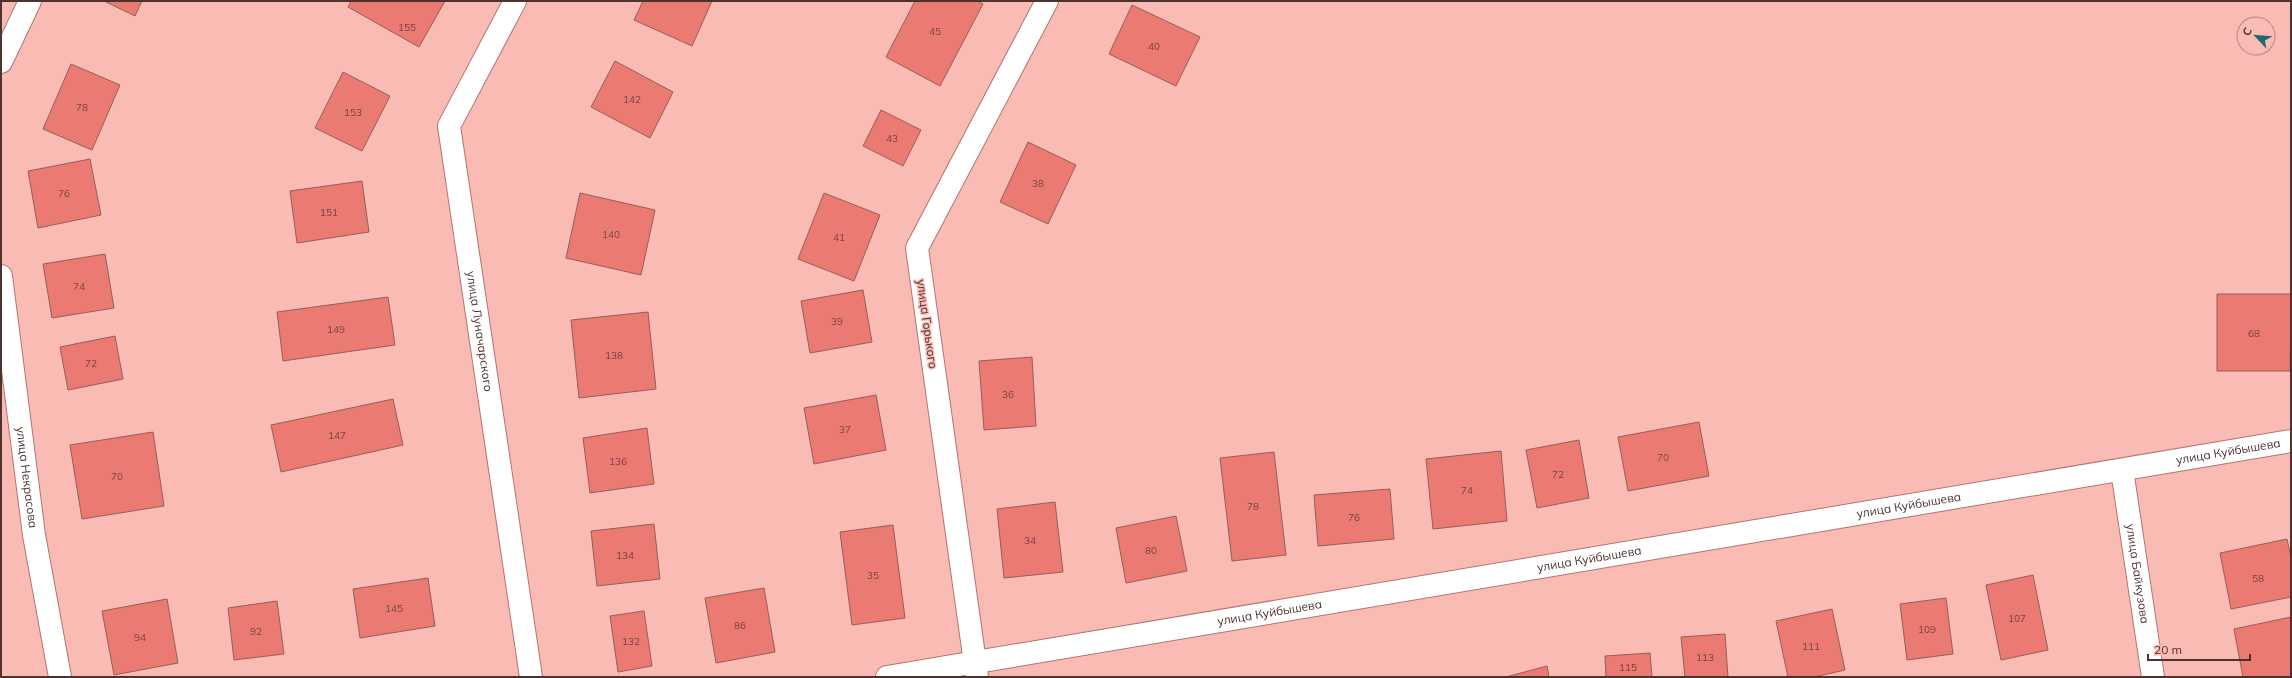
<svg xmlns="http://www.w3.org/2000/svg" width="2292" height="678" viewBox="0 0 2292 678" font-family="Mulish,sans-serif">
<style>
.building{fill:#eb7a73;stroke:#965d58}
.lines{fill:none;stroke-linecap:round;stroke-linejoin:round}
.minor-casing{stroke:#b07570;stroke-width:24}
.minor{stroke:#fff;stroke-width:22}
.labels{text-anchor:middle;stroke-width:3;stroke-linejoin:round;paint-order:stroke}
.number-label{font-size:10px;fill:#744541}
.street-label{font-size:12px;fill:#4c3330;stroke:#fbbbb5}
</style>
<rect width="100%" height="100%" fill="#fbbbb5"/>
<!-- building -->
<path class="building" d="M104 1H142L135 16Z
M351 1H445L419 47 348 7Z
M643 1H712L692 46 634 20Z
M915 1H977L983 4 940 86 886 57Z
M1132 5 1200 37 1176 86 1109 54Z
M615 61 673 92 650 138 591 107Z
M71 64 120 85 92 150 43 129Z
M343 72 390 96 362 151 315 128Z
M881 110 921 130 903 166 863 146Z
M1028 142 1076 165 1048 224 1000 202Z
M90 159 101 215 38 228 28 171Z
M362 181 369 232 297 243 290 191Z
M580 193 655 210 641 275 566 258Z
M824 193 880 215 854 281 798 259Z
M105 254 114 308 52 318 43 264Z
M863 290 872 342 810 353 801 301Z
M2217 294H2291L2290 371H2217Z
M388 297 395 345 283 361 277 312Z
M648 312 656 389 579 398 571 320Z
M115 336 123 379 68 390 60 347Z
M1032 357 1036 426 984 430 979 361Z
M876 395 886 450 814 464 804 408Z
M393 399 403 445 281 472 271 425Z
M1699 422 1709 476 1628 491 1618 437Z
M647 428 654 484 590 493 583 438Z
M153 432 164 506 82 519 70 445Z
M1579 440 1589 498 1537 508 1526 450Z
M1501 451 1507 521 1433 529 1426 459Z
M1274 452 1286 555 1232 561 1220 458Z
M1390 489 1394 539 1318 546 1314 495Z
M1055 502 1063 572 1004 578 997 509Z
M1176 516 1187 571 1126 583 1116 528Z
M654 524 660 579 597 586 591 531Z
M893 525 905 618 852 625 840 532Z
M2287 539 2291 558V597L2231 609 2220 553Z
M2033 575 2048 650 2001 660 1986 585Z
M428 578 435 626 360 638 353 589Z
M764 588 775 652 716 663 705 598Z
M1946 598 1953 654 1907 660 1900 604Z
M167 599 178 663 114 675 102 611Z
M277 601 284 654 234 660 228 608Z
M1832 609 1845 670 1814 677H1788L1776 621Z
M644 611 652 666 618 672 610 616Z
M2291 617V677H2243L2234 629Z
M1725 634 1728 677H1685L1681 637Z
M1650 653 1652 677H1606L1605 656Z
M1547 666 1549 677H1506Z"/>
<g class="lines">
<!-- minor casing -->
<g class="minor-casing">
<g id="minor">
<path id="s1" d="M515 1 449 126 531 677"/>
<path d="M1 62 30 1"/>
<path id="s2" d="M1 276 34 535 60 677"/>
<path id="s3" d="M2122 470 2153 677"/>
<path id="s4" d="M887 677 2291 441"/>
<path d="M977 677 917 248 1047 1"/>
</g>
</g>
<!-- minor -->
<use href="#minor" class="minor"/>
</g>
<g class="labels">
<!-- number labels -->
<g class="number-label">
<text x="407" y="31">155</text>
<text x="935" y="35">45</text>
<text x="1154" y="50">40</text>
<text x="632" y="103">142</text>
<text x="82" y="111">78</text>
<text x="353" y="116">153</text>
<text x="892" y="142">43</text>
<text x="1038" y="187">38</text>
<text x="64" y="197">76</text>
<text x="329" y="216">151</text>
<text x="611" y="238">140</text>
<text x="839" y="241">41</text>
<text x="79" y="290">74</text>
<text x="837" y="325">39</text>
<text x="336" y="333">149</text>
<text x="2254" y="337">68</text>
<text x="614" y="359">138</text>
<text x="91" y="367">72</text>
<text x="1008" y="398">36</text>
<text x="845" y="433">37</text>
<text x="337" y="439">147</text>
<text x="1663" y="461">70</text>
<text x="618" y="465">136</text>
<text x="1558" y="478">72</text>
<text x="117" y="480">70</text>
<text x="1467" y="494">74</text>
<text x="1253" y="510">78</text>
<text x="1354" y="521">76</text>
<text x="1030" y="544">34</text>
<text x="1151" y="554">80</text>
<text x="625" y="559">134</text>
<text x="873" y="579">35</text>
<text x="2258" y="582">58</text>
<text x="394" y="612">145</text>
<text x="2017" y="622">107</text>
<text x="740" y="629">86</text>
<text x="1927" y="633">109</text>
<text x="256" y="635">92</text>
<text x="140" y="641">94</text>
<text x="631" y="645">132</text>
<text x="1811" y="650">111</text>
<text x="1705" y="661">113</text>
<text x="1628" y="671">115</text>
</g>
<!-- street labels -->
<g class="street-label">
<text transform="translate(927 324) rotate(82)" y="4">улица Горького</text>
<text dy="4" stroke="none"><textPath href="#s1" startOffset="349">улица Луначарского</textPath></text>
<text dy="4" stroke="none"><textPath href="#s4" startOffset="1360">улица Куйбышева</textPath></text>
<text dy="4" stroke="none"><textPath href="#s2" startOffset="203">улица Некрасова</textPath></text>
<text dy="4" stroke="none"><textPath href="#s4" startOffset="1036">улица Куйбышева</textPath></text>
<text dy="4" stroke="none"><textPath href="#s4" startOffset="712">улица Куйбышева</textPath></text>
<text dy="4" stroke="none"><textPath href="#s3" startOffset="105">улица Байкузова</textPath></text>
<text dy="4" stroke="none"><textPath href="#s4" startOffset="388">улица Куйбышева</textPath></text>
</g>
</g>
<!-- border -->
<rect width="2292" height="678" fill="none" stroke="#4c3330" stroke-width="4"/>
<!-- north arrow -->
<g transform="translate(2256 36) rotate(296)"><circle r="19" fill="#fbbbb5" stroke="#b58580"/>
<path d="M0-3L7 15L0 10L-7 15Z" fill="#1e6a72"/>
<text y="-6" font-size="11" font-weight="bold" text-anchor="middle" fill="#4c3330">С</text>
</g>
<!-- scale -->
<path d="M2148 654v6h102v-6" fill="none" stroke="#4c3330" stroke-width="2"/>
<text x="2154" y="654" font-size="12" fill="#4c3330" stroke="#fbbbb5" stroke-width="3" paint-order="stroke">20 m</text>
</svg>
